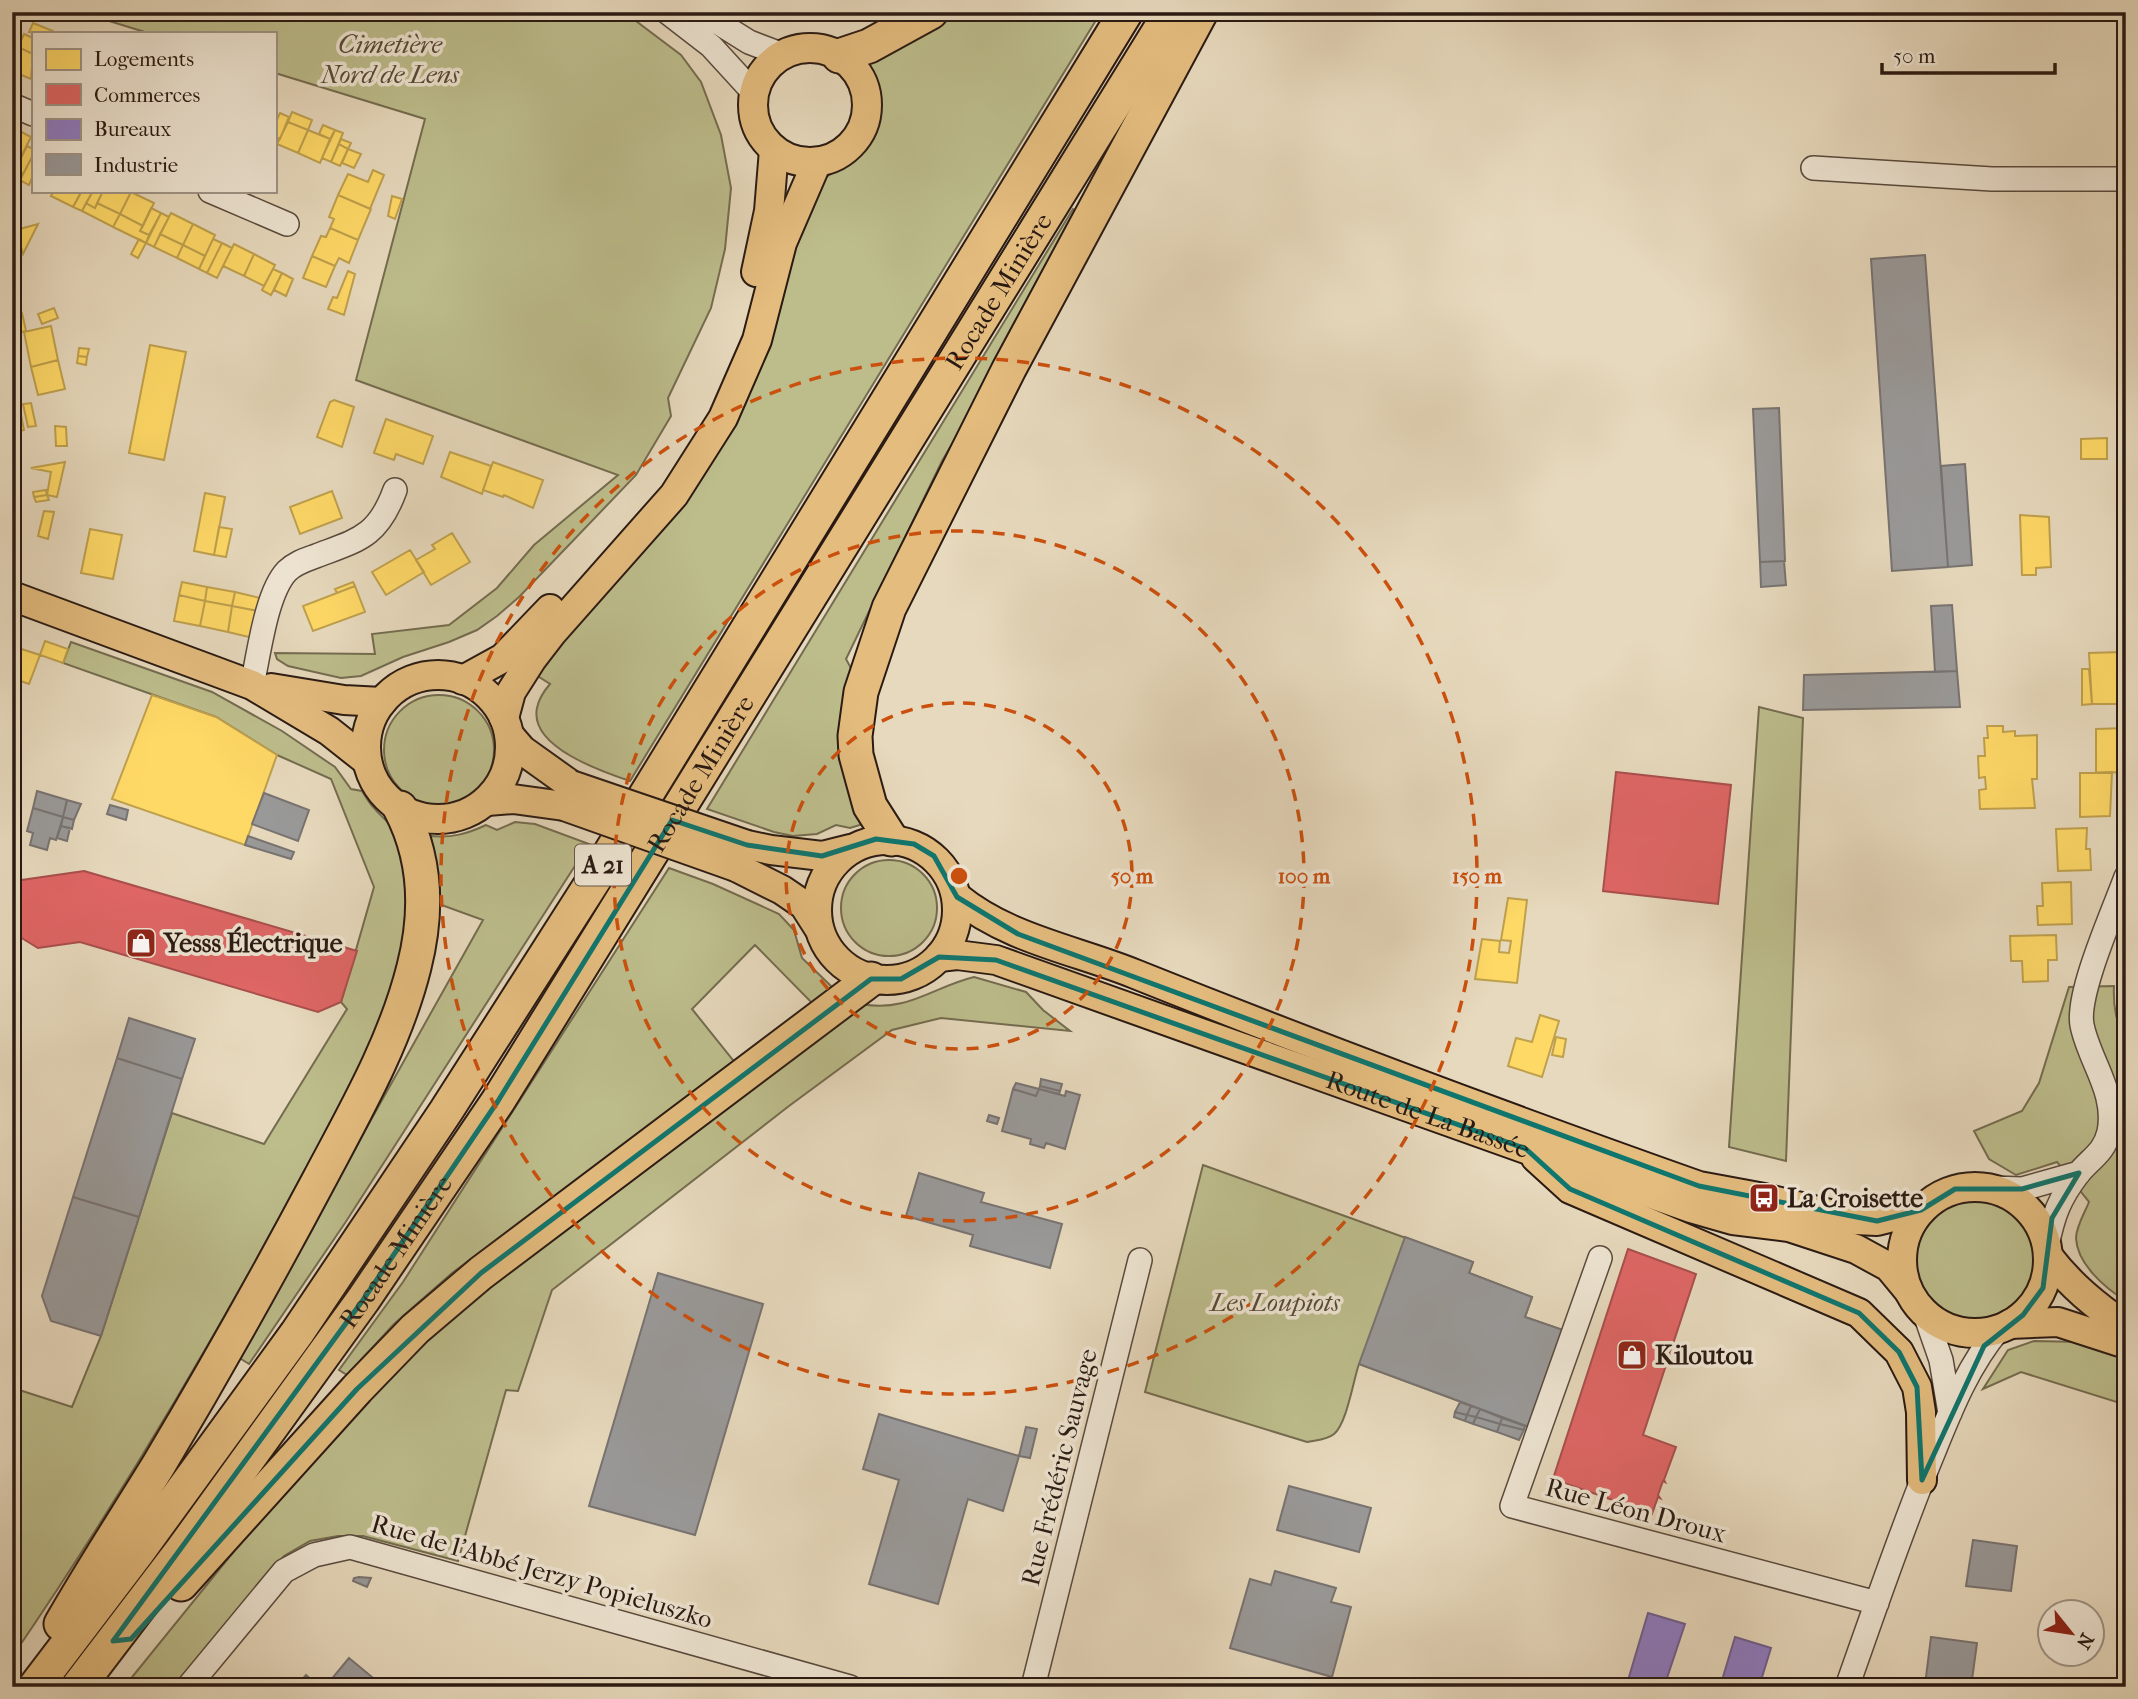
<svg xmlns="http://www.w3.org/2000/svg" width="2138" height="1699" viewBox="0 0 2138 1699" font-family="'IM FELL French Canon',serif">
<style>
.green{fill:#bdbd8c;stroke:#746c50;stroke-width:2}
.homes{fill:#ffd966;stroke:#bfa04d;stroke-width:2}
.shops{fill:#e06666;stroke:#a94f4d;stroke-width:2}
.offices{fill:#8e7cc3;stroke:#705f8e;stroke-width:2}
.industry{fill:#999;stroke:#787371;stroke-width:2}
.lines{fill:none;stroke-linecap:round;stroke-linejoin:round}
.minor-casing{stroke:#594a3e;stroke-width:26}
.major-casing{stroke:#2a1a13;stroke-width:32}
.highway-casing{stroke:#2a1a13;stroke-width:37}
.minor{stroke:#efe6d4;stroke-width:23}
.major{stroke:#e4bc7e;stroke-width:28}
.highway{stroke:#e4bc7e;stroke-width:33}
.major-bridge-casing{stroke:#2a1a13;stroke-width:32;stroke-linecap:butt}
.major-bridge{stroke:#e4bc7e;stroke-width:28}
.marked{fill:none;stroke:#0f766e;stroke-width:5;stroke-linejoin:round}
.ring{fill:none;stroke:#cc500d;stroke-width:3.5;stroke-dasharray:12 9}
.labels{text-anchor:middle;stroke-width:7;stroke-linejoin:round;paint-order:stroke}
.shield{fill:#efe6d4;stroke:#65574d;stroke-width:2}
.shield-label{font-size:24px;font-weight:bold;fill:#2a1a13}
.park-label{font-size:26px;font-style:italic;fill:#564b37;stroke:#efe6d4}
.street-label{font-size:26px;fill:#2a1a13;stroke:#efe6d4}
.poi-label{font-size:26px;font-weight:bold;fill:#2a1a13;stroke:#efe6d4;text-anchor:start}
.centre{fill:#cc500d;stroke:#efe6d4;stroke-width:3.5}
.ring-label{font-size:21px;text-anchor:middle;font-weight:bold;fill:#cc500d;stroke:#efe6d4;stroke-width:7;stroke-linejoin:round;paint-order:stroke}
</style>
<rect width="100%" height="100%" fill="#e7d9bd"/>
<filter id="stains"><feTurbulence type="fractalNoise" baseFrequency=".00286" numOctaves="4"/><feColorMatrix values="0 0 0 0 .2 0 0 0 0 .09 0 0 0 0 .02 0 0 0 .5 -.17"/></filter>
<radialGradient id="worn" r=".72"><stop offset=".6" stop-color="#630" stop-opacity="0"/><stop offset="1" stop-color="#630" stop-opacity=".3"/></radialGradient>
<!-- green -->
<path class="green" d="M80 12H624L681 55 701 82 721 135 731 188 725 249 711 308 668 398 671 416 636 475 519 597 497 616 477 630 449 642 403 657 361 676 341 678 288 666 277 659 275 653 375 654 372 634 449 625 497 588 534 545 618 475 356 380 425 119 275 73V33H148Z
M958 12H1101L630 781C603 772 529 747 537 708 539 698 544 691 550 684L533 673 656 524 783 272 823 179 860 156 871 141 880 107 879 89 863 59 937 27Z
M1073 209 1081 214 1032 309 942 461 846 659 852 670 873 821 850 828 836 825 817 834 793 836 774 832 707 809Z
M71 642 212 692 282 731 335 767 351 789 362 791C366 797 369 803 374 808 384 821 403 832 408 849 410 856 407 868 407 875 406 922 402 966 386 1010 360 1078 321 1141 287 1204 202 1360 112 1511 12 1657V1528L19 1505 21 1455 16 1389 72 1407 101 1336 172 1113 264 1144 347 1009 341 1002 374 887 331 779 277 755 216 717 63 663Z
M384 750a55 55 0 1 1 110 0a55 55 0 1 1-110 0Z
M1759 707 1803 718 1786 1161 1729 1147Z
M515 822 535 824 589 844 345 1223 249 1364 238 1357 483 920 436 903 426 842 430 836C452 838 467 834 486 825L497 830Z
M841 908a48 48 0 1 1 96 0a48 48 0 1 1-96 0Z
M669 868 713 884 779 914 794 930 802 958 832 987 812 1003 755 945 692 1009 737 1065 452 1273 394 1324 347 1375 339 1370 403 1282Z
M974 977 1026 992 1043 1010 1070 1031 941 1018 892 1030 789 1106 552 1290 518 1391 506 1390 458 1561 363 1536H338L310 1541 284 1556 173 1687H124L346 1413 426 1337 587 1209 862 1004C906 1013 933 987 974 977Z
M2114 986C2113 1007 2116 1022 2126 1041V1301C2105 1288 2077 1264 2076 1238 2076 1227 2085 1212 2089 1202L2057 1162 2016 1175 1989 1159 1974 1131 2022 1111 2039 1083 2069 987Z
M1203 1165 1473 1262 1469 1273 1532 1297 1525 1317 1563 1330 1529 1427 1359 1364C1353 1381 1347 1423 1334 1434 1327 1440 1316 1440 1307 1442L1145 1392Z
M1914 1260a61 61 0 1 1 122 0a61 61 0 1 1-122 0Z
M2034 1341 2082 1342 2126 1359V1405L2021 1372 1983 1389 2008 1350Z"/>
<!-- homes -->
<path class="homes" d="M33 23 53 31 52 33 29 32Z
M24 34 33 38V54L18 47Z
M12 39 20 42 12 60Z
M18 47 33 54 31 79 12 71V60Z
M292 112 312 120 308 130 288 122Z
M280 113 289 117 280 139 275 137V124Z
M288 122 308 130 298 153 277 144Z
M323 125 335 130 330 139 319 134Z
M12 127 31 137 20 159 12 155Z
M308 130 330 139 320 163 298 153Z
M335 130 343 133 331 162 322 158Z
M341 139 351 143 348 149 339 144Z
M339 144 348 149 340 166 331 162Z
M27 146 33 149V155L23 174 15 170Z
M348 149 361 154 354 168 342 163Z
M12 155 20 159 17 166 12 164Z
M33 155V175L29 185 20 180Z
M373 170 384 175 370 209 338 195 348 174 368 182Z
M54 191H73L80 194 73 207 51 196Z
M82 191H93L82 211 73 207Z
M93 191H103L95 208 86 203Z
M103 191 131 192 120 214 97 203Z
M131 192 154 203 143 226 120 214Z
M338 195 371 209 358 240 330 228 334 219 329 217Z
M392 196 402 199 395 219 388 216Z
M86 203 95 208 97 203 120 214 113 227 82 211Z
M151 208 161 213 149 235 140 231Z
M161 213 169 217 154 247 146 243Z
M171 213 193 224 183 245 160 234Z
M120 214 143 226 140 231 149 235 146 243 113 227Z
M38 224 23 254 16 230Z
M193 224 215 235 205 256 183 245Z
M330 228 358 240 349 263 339 258 335 266 312 256 321 236 326 237Z
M160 234 183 245 177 258 154 247Z
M139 239 146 243 138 258 131 254Z
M213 239 222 243 207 273 199 269Z
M222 243 232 248 217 278 207 273Z
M234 244 254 254 244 276 223 266Z
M183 245 205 256 199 269 177 258Z
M254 254 275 265 264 286 244 276Z
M312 256 335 266 326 287 303 278Z
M273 269 282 273 271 295 262 290Z
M348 271 355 274 344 315 328 309 333 297 337 298Z
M282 273 293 279 286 296 274 290Z
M54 308 58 318 42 324 38 314Z
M22 313 26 331 16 333 13 315Z
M12 315 17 337 12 338Z
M51 326 58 360 31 367 24 332Z
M150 345 186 352 164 460 129 453Z
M79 348 89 349 87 357 78 356Z
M78 356 87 357 86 365 77 363Z
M58 360 65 389 38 395 31 367Z
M334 400 354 407 342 447 317 437 330 402Z
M31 403 36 426 28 427 23 404Z
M19 405 24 430 12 433V406Z
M386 419 433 436 423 464 396 454 394 460 374 453Z
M55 426 66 427 67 446H56Z
M2107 438V459H2081V439Z
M450 452 491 466 482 494 441 477Z
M65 462 57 497 47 495 51 472 31 468Z
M493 462 543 480 533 508 504 495 503 497 483 490Z
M46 490 47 495 34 497 33 492Z
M332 491 342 518 300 534 290 507Z
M205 493 225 497 214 555 194 551Z
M47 495 49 500 36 502 34 497Z
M13 511 17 530 12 531V511Z
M44 511 54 512 48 539 38 536Z
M2020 515 2049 517 2051 567 2036 568V575H2022Z
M219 527 232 529 226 557 214 555Z
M90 529 122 535 113 579 81 573Z
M452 533 470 562 431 585 416 560 435 549 432 545Z
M410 550 424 572 386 595 372 572Z
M182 582 207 587 205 601 179 595Z
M353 582 355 586 337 593 335 589Z
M355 586 365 612 313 631 303 606Z
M207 587 235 592 232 606 205 601Z
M235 592 260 598 258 611 232 606Z
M179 595 205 601 200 626 174 621Z
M205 601 232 606 228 632 200 626Z
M232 606 258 611 253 638 228 632Z
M45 641 68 649 63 663 40 655Z
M12 646 40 655 29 684 12 678Z
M2121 652 2123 704H2092L2089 653Z
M2082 669H2089L2092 704 2082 705Z
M152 695 216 717 277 755 245 845 112 799Z
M1987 726H2003V732L2015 731V736L2037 735V779H2032L2035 808 1980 809 1979 790 1986 789 1985 777 1979 778 1978 756H1985L1984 738H1988Z
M2126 728V772L2096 773V729Z
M2112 772 2110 816 2080 817V773Z
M2087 828 2086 849H2090L2091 870 2058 871 2056 829Z
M2071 882 2072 924 2038 925 2037 906H2043L2042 883Z
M1508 898 1527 900 1517 983 1475 979 1482 939 1500 941 1499 952 1509 953 1511 941 1501 940Z
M2056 935 2057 960H2048V981L2023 982 2022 961H2011L2010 936Z
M1540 1015 1559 1021 1542 1077 1508 1066 1516 1038 1532 1042Z
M1556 1037 1566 1039 1563 1057 1552 1055Z"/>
<!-- shops -->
<path class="shops" d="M1616 772 1731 785 1718 904 1603 891Z
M84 871 357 951 341 1002 318 1012 80 942 38 948 15 934 12 914 15 881Z
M1628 1249 1696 1274 1643 1435 1676 1447 1664 1480 1665 1482 1663 1481 1658 1495 1660 1498 1658 1497 1652 1514 1553 1479Z"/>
<!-- offices -->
<path class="offices" d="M1648 1613 1685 1624 1666 1681 1685 1687H1626Z
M1735 1637 1771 1648 1759 1687H1720Z"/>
<!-- industry -->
<path class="industry" d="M1925 255 1948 567 1892 571 1871 259Z
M1779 408 1785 561 1760 562 1753 409Z
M1965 464 1972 565 1948 567 1941 466Z
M1784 561 1786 585 1761 587 1760 562Z
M1952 605 1957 671 1935 672 1931 606Z
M1957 671 1960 707 1803 710 1804 675Z
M37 791 67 800 63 817 33 808Z
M264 793 309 810 298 841 252 824Z
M67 800 81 804 74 820 63 817Z
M110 805 128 810 126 820 107 814Z
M33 808 63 817 56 840 50 838 47 850 30 845 33 833 27 831Z
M63 817 74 820 72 829 61 826Z
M61 826 70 828 67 841 57 838Z
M248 836 294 852 291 859 245 845Z
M129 1018 195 1039 182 1079 117 1058Z
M117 1058 182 1079 139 1217 73 1197Z
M1041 1079 1062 1084 1060 1091 1040 1086Z
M1016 1083 1039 1089 1036 1096 1013 1089Z
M1040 1086 1060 1091 1059 1094 1039 1089Z
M1013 1089 1036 1096 1039 1089 1065 1096 1066 1091 1080 1095 1065 1149 1046 1143 1044 1148 1030 1144 1031 1139 1002 1131Z
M989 1115 999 1118 997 1124 987 1121Z
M919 1173 984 1193 981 1202 1062 1224 1050 1268 970 1246 973 1235 906 1216Z
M73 1197 139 1217 101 1336 51 1321 42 1296Z
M1405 1237 1473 1262 1469 1273 1532 1297 1525 1317 1563 1330 1529 1427 1359 1364Z
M658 1273 763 1304 695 1535 589 1506Z
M1460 1402 1471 1406 1467 1415 1455 1412Z
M1471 1406 1480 1409 1476 1417 1467 1415Z
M1480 1409 1502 1418 1500 1424 1476 1417Z
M1455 1412 1467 1415 1465 1421 1454 1417Z
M879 1414 1019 1456 1003 1511 968 1499 938 1604 869 1584 899 1480 863 1469Z
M1467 1415 1476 1417 1473 1424 1465 1421Z
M1476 1417 1500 1424 1497 1432 1473 1424Z
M1502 1418 1525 1426 1524 1430 1500 1424Z
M1500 1424 1524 1430 1519 1440 1497 1432Z
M1026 1427 1037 1429 1030 1458 1019 1456Z
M1289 1486 1371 1508 1359 1552 1277 1530Z
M1973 1540 2017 1546 2011 1591 1966 1586Z
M1275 1571 1336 1588 1331 1602 1351 1607 1332 1677 1230 1648 1250 1579 1271 1585Z
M359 1577 371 1578 367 1587 353 1581 354 1578Z
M1931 1637 1977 1643 1971 1687 1925 1685Z
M349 1658 384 1687H325Z
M306 1675 320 1687H296Z
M580 1682 597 1687H578Z"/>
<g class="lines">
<!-- minor casing -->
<g class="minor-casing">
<path id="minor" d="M667 12 711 46 754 93
M701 12 749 42 783 55
M12 105 33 114
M1813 168 1992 179H2126
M210 191 287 224
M252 685C259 654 266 593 287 571 295 563 305 560 316 556 358 540 378 537 395 490
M1993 1188 2022 1189 2079 1173
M2047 1246C2053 1216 2059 1199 2078 1174 2091 1158 2104 1153 2109 1132 2117 1092 2089 1061 2082 1025 2076 994 2114 910 2126 877
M1600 1258 1512 1506 1877 1603
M1925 1314 1941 1360 1950 1413
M188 1687 284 1571 314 1555 350 1547 850 1687
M1033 1687 1140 1260
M1847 1687C1875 1608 1902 1528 1934 1451 1951 1409 1969 1364 1999 1329"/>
</g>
<!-- major casing -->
<g class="major-casing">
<g id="major">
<circle cx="810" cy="105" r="57"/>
<path d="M756 272 769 211 774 150"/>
<path d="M12 596 252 685 329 731 367 761"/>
<circle cx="438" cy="747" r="72"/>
<path d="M463 680 503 658 550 609"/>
<path d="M271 688 344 700 382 702"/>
<path d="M504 718 511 692 532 659 552 633 674 495 723 418 757 340 782 243 817 162"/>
<path d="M510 736 522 750 571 785"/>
<path d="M487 801 513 799 564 806"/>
<circle cx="887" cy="910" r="70"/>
<path d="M747 845 771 850 822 856 850 849"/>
<path d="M736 867 782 890 804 905 818 927"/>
<path d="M957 897C1008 939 1076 950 1135 974 1322 1049 1510 1119 1699 1186L1764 1198 1855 1220 1877 1221 1921 1210"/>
<path id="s1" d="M939 957 957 955 996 960 1691 1208 1733 1220 1789 1227 1856 1249 1889 1267 1908 1290"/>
<path d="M1536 1158 1570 1189 1859 1313 1899 1352 1917 1387 1921 1412 1922 1480"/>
<circle cx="1975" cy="1260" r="73"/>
<path d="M2048 1256C2070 1285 2096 1306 2126 1327"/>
<path d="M2010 1324 2058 1322 2126 1344"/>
</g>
</g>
<!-- highway casing -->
<g class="highway-casing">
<g id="highway">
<path d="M839 56 869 46 931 12"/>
<path d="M891 839 870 806 856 755 855 736 861 692 889 608 1009 369 1201 12"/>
<path d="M181 1584 357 1389 415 1329 481 1273 871 979"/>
<path d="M61 1624C92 1570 126 1518 158 1466 214 1372 268 1276 319 1180 355 1112 395 1043 414 967 428 912 427 859 400 808"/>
<path d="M35 1687 137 1553 297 1333 446 1111 595 878 1126 12"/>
<path id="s2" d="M78 1687 183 1549 363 1300 498 1101 1171 12"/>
</g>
</g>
<!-- minor -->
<use href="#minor" class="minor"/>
<!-- major -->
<use href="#major" class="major"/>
<!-- highway -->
<use href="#highway" class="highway"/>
<!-- major-bridge casing -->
<g class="major-bridge-casing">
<path id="major-bridge" d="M571 785 747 845
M564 806 736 867"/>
</g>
<!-- major-bridge -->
<use href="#major-bridge" class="major-bridge"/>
</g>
<!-- marked area -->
<path class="marked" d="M672 820 747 845 822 856 876 839 914 844 934 856 957 897 1018 934 1699 1186 1877 1221 1921 1210 1955 1189H2022L2079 1173 2052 1218 2043 1288 2023 1315 1984 1346 1922 1480 1917 1387 1899 1352 1859 1313 1570 1189 1526 1149 996 960 939 957 901 979H871L481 1273 357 1389 131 1639 113 1641 363 1300 498 1101Z"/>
<!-- distance rings -->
<g class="ring">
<circle cx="959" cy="876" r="173"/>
<circle cx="959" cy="876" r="345"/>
<circle cx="959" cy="876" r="518"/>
</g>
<!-- icons -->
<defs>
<g id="shop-square" transform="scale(1.575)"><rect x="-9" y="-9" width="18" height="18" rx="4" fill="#8f2418" stroke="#efe6d4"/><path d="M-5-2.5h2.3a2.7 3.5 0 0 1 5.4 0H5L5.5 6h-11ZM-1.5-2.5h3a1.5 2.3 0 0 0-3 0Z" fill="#fff"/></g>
<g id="bus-square" transform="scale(1.575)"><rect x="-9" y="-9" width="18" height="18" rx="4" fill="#8f2418" stroke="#efe6d4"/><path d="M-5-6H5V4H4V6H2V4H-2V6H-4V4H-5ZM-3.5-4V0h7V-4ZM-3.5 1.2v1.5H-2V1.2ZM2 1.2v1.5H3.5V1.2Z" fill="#fff"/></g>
</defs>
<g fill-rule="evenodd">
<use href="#shop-square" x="141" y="943"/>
<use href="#bus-square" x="1764" y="1198"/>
<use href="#shop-square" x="1632" y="1355"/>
</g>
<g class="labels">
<!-- shield labels -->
<rect class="shield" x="575" y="844.5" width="56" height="41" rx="5"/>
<g class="shield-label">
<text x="603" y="873">A 21</text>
</g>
<!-- park labels -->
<g class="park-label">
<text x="390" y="53">Cimetière<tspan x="390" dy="30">Nord de Lens</tspan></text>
<text x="1275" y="1311">Les Loupiots</text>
</g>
<!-- street labels -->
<g class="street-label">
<text dy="9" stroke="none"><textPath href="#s2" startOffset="1673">Rocade Minière</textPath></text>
<text dy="9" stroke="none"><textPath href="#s2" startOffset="1106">Rocade Minière</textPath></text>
<text dy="9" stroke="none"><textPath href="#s1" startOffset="516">Route de La Bassée</textPath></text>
<text dy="9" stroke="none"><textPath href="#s2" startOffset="539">Rocade Minière</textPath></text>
<text transform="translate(1059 1467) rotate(-76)" y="9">Rue Frédéric Sauvage</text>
<text transform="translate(1636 1510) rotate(15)" y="9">Rue Léon Droux</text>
<text transform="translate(542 1571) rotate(16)" y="9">Rue de l'Abbé Jerzy Popieluszko</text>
</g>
<!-- poi labels -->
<g class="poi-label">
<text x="164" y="952">Yesss Électrique</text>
<text x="1787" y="1207">La Croisette</text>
<text x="1655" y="1364">Kiloutou</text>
</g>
</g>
<circle cx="959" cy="876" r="10" class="centre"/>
<g class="ring-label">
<text x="1132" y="883">50 m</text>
<text x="1304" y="883">100 m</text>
<text x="1477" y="883">150 m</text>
</g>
<!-- margin -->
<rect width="2138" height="1699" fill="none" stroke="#e7d9bd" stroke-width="42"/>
<rect x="14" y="14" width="2110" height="1671" fill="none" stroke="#2a1a13" stroke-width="3.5"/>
<rect x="21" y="21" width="2096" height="1657" fill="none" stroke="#2a1a13" stroke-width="2"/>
<!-- legend -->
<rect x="32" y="32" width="245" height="161" fill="#efe6d4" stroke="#a09487" stroke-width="2"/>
<rect x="46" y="49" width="35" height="21" fill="#ffd966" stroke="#a09487" stroke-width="2"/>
<text x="94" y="66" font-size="21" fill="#2a1a13">Logements</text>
<rect x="46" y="84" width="35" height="21" fill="#e06666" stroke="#a09487" stroke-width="2"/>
<text x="94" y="102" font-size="21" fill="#2a1a13">Commerces</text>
<rect x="46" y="119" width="35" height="21" fill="#8e7cc3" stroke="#a09487" stroke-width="2"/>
<text x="94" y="136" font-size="21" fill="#2a1a13">Bureaux</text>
<rect x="46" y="154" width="35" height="21" fill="#999999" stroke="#a09487" stroke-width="2"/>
<text x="94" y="172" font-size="21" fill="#2a1a13">Industrie</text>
<!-- north arrow -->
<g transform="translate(2071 1633) rotate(120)"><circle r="33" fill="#efe6d4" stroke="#a09487" stroke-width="2"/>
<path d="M0-5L12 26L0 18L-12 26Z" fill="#8f2418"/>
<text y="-10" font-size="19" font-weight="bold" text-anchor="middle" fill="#2a1a13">N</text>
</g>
<!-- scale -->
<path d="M1882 63v10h173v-10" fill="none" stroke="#2a1a13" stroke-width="3.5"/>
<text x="1893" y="63" font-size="21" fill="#2a1a13" stroke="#efe6d4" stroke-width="5" paint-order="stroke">50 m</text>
<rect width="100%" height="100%" filter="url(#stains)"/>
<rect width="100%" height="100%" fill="url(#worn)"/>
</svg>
